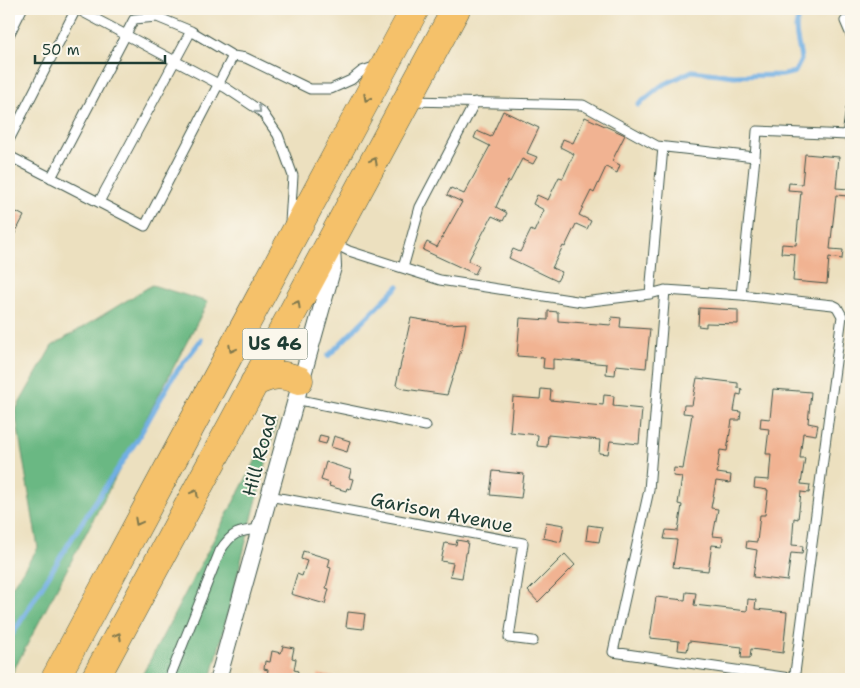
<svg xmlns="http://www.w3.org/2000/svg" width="860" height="688" viewBox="0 0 860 688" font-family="'Shantell Sans',sans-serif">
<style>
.forest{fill:#6bb883;stroke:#457a5c}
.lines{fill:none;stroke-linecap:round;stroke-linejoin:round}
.stream{stroke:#71afe3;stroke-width:5}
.building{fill:#f1b392}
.service-casing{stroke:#3e5549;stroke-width:11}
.minor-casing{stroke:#3e5549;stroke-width:18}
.trunk-casing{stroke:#3e5549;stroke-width:29}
.service{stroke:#fff;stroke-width:9}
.minor{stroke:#fff;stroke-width:16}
.trunk{stroke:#f5c16b;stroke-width:28}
.oneway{stroke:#7f784d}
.oneway2{stroke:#8f9e9a}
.labels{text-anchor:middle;stroke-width:4;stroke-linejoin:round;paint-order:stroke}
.shield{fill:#fbf7ec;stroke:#61756b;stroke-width:1}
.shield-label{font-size:18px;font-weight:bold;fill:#1f3d34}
.street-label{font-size:19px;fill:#1f3d34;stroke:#fbf7ec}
</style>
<rect width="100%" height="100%" fill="#fbf7ec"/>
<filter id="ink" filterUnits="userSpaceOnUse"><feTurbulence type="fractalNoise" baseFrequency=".02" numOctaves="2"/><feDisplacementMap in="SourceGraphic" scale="10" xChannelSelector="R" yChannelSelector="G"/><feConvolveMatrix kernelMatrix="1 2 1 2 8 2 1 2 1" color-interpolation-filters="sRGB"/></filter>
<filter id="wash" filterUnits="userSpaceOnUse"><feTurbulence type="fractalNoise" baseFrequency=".0096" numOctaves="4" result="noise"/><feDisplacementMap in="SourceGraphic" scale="20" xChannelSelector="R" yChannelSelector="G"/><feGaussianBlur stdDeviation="1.12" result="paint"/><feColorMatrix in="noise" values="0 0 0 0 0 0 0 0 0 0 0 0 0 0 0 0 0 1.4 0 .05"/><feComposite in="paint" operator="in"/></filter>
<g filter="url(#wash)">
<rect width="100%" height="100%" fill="#ece0bf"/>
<!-- forest -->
<path class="forest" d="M152 285 208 302 9 679V591L38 548 15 411 52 346Z
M277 420 211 679H140Z"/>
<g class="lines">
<!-- stream -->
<path class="stream" d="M638 105 661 86 692 71 734 76 783 75 795 72 801 60C799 39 789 26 805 9
M328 356 398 286
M9 640 84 519 137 440 174 375 201 340"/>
</g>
<g id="blocks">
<!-- building -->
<path class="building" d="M503 111 539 128 527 153 537 157 533 164 522 159 510 182 508 181 496 207 507 213 503 221 492 216 468 261 479 266 475 274 423 250 427 242 437 247 462 202 447 195 451 188 464 194 490 146 474 138 477 131 491 137Z
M585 117 625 135 612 161 620 165 617 173 606 167 594 193 591 191 579 215 591 221 587 229 576 224 565 247 563 246 552 268 562 272 557 281 509 258 513 249 520 252 531 230 534 232 544 210 533 204 537 195 548 200 559 177 563 178 574 154 560 147 563 139 573 143Z
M805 154 839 157 836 188 849 189 848 196 836 195 830 249 843 250 842 259 829 257 827 284 793 281 795 254 781 253 782 244 796 245 801 191 788 190 789 183 802 184Z
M9 208 24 216 9 245Z
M699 308 738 310V324L706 323V327L698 326Z
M548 311 558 312V321L611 325 612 317 621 318 620 327 650 329 646 368 616 365 615 375 606 374 607 364 553 359V369L543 368 544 358 517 356 520 318 548 320Z
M411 318 448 324 466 323 462 347 447 395 405 389 396 385Z
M697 378 738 383V388L742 389 741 395 737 394 734 411 741 412 740 420H732L727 451 720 450 717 473 731 475 730 483 716 481 711 508 718 509 713 536 723 537 722 546 712 545 708 571 673 567 677 540 664 539 666 530 678 531 682 505 678 504 682 477 673 476 674 468 683 469 692 414 683 413 684 405H692Z
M541 389 551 390 550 400 603 405 604 395 614 396 613 406 642 409 639 444 610 441 608 454 599 453 600 440 548 435 547 447 537 446 538 435 510 432 513 397 540 399Z
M773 389 811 392 808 423 818 425 816 435 803 433 800 458H805L801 484 810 485 809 493 801 492 798 519 794 518 792 545 803 546 802 554 791 553 787 581 753 577 757 550 746 548 747 541 757 542 760 515H765L768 490 754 488 755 479 769 480 771 454H766L769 429 760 428 761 418 770 419Z
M320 435 328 437 326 444 318 442Z
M334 436 350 441 347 452 331 447Z
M326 462 351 470 349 478 353 479 350 489 347 488 346 491 329 486 330 483 321 480Z
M493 471 524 474 521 498 490 495Z
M546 522 564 525 561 542 543 538Z
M588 525 602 527 599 542 586 540Z
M457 540 468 542 462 578 450 576 453 563 441 561 445 543 456 545Z
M303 551 330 559 328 567 331 568 326 588 329 589 325 604 291 594 297 574 302 576 307 561 301 559Z
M565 554 575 565 538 602 528 591Z
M686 592 696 593 694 605 747 611 748 599 756 600 755 609 787 612 783 653 751 649 750 658H741L742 647 689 641 687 651 678 650 679 641 650 638 656 597 685 600Z
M348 612 365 614 363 629 346 627Z
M283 646 294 648 292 658 296 659 294 670 298 671 296 679 267 675 268 670 264 669 265 661 270 662 272 651 281 653Z
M318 674 340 678 339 679H317Z"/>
</g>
</g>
<g filter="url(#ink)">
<use href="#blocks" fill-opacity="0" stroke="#3e5549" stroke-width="1"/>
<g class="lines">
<!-- service casing -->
<g class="service-casing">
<path id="service" d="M77 9 226 88 262 112 278 135 293 176 290 222
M845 21 851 35
M9 35 22 9
M412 101 583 105 657 146 755 157 757 131 847 135 851 108
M9 140 76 9
M9 156 145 226 233 56
M51 178 134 19 157 17 191 31 233 56 246 58 310 89H331L351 80 362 71 377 66
M99 202 191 31
M333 243 349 251 440 280 583 302 650 294 663 147
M403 268 420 207 475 102
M665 290 649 490 613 652 790 678 795 673 842 316 837 307 833 305 741 295
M650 294 665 290 741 295 755 157
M295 399 426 426
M269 496 523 543 509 638 533 641
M169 679 220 551C232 532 238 531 260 529"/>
</g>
<!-- minor casing -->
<g class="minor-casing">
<path id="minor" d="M218 679 333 267 332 246"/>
</g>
<!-- trunk casing -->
<g class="trunk-casing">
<path id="trunk" d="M254 383C271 374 282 373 299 380
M55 679 415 9
M95 679 456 9"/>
</g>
<!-- service -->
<use href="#service" class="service"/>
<!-- minor -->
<use href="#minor" class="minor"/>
<!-- trunk -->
<use href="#trunk" class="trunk"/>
</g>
<!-- one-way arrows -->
<defs><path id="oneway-chevron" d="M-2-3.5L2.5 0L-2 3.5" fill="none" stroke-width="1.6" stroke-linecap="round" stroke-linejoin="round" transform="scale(1.25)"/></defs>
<g class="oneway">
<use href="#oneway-chevron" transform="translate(367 98) rotate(118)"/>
<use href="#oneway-chevron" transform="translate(374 161) rotate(-62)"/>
<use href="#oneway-chevron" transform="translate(297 304) rotate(-61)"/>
<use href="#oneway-chevron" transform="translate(232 349) rotate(118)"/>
<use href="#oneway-chevron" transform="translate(195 493) rotate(-62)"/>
<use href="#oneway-chevron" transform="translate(138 522) rotate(118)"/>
<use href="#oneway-chevron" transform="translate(118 636) rotate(-62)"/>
</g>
<use class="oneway2" href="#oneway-chevron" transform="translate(258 110) rotate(41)"/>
</g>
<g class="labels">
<!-- shield labels -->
<rect class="shield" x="242.5" y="328.5" width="65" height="31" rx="4"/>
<g class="shield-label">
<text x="275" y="350">US 46</text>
</g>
<!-- street labels -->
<g class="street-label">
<text transform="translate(259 455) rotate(-75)" y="7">Hill Road</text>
<text transform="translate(442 512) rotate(11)" y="7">Garison Avenue</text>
</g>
</g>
<!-- margin -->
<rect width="860" height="688" fill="none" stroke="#fbf7ec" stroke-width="30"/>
<!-- scale -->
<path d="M35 55v8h130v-8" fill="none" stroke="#1f3d34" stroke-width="2.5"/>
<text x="42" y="55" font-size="15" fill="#1f3d34" stroke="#fbf7ec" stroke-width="4" paint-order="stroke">50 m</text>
</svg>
